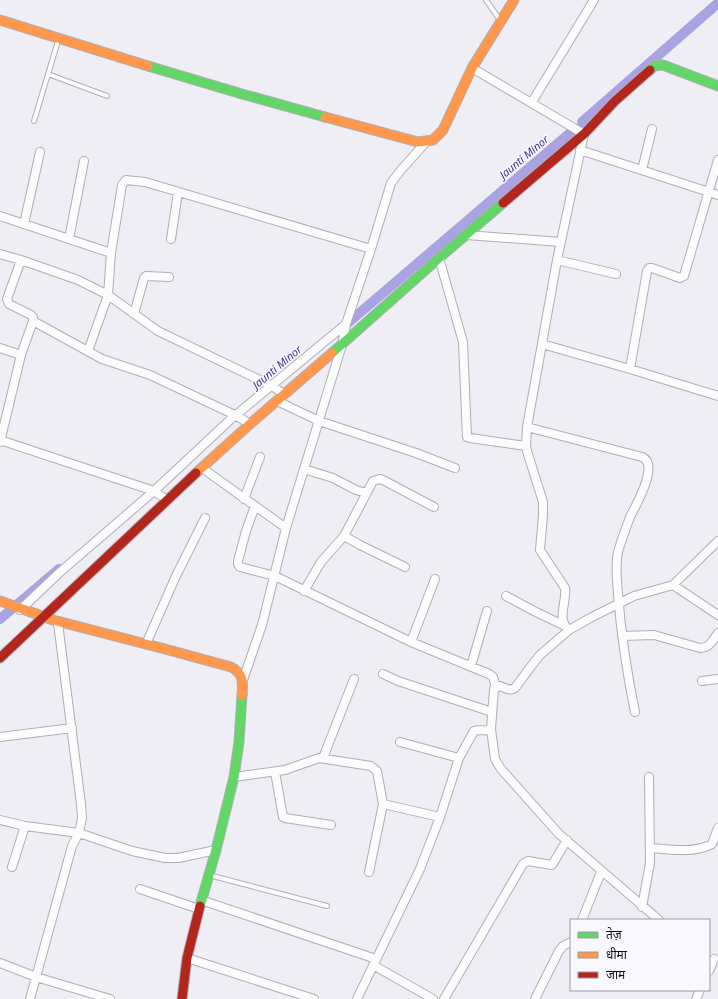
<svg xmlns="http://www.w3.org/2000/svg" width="718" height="999" viewBox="0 0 718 999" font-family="'Noto Sans','Noto Sans Devanagari',sans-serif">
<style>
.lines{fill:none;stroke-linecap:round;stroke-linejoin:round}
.canal{stroke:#a9a3e2;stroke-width:10}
.lane-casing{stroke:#afafb3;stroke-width:6}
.street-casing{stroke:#afafb3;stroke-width:10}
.fast-casing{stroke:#afafb3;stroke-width:11}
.slow-casing{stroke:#afafb3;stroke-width:11}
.jam-casing{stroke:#afafb3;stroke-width:11}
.lane{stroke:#fcfcfd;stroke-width:4}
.street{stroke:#fcfcfd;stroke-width:8}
.fast{stroke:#63d668;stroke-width:9}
.slow{stroke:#ff974d;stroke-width:9}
.jam{stroke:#b3261e;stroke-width:9}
.labels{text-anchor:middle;stroke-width:3;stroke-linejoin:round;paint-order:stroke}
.water-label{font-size:11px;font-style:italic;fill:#452e94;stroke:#f9f8fe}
</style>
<rect width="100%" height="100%" fill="#eeeef4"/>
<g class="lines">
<!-- canal -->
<path class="canal" d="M582 122 718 3
M342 328 570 133
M0 619 59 569"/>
<!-- lane casing -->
<g class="lane-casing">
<path id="lane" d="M486 0 500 20
M48 74 107 96
M34 121 58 41
M209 875 327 906"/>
</g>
<!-- street casing -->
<g class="street-casing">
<path id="street" d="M472 68 584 134 557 260 527 427 526 446 527 451 543 502V515L540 550 565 588C567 603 556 619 569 630
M532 102 594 0
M580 150 718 195
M642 170 652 129
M0 216 111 253
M24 224 40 152
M466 235 561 242
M69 239 84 161
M171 239 178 192
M0 254 21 260 78 280 108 295 158 331 272 386 284 394
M439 258 463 342 467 437 470 438 526 446
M557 260 616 274
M134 314 144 278 146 276 169 277
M33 321 102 359 150 375 237 416 250 424
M542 344 630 369 718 396
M0 348 21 355
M88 351 108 295 111 253 122 185 126 180 145 182 371 249
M630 369 647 271 649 268H652L680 278 684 276 718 160
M277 401 319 421 416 453 455 468
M527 427 642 457C660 464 635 507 630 517 626 528 621 541 618 552 615 566 617 581 618 594 621 634 627 673 635 712
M0 440 154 491 167 500
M0 442 21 355 33 321V317L31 315 9 304 7 299 21 260
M202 468 286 528
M304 469 333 478 356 490 366 493
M244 499 260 457
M255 506 246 531 238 561V564L240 567 275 576 411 642 489 674 493 677 496 687
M344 536 360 545 405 567
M673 585 718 615
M304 591 321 562 344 536 373 481 380 479 383 480 434 507
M506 596 534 611 563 625
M20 610 59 573 154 491 231 419 346 324
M622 636 654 635 700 648C710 648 713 640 718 633
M411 642 435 579
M146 644 176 576 205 518
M471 666 487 611
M383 674 398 681 492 712
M243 680 262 625 286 528 342 345 346 324 371 249 391 183 401 170 426 142
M702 681 718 679
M491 729 495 759 501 769 559 834 659 920
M0 737 72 728
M400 742 459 758
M323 758 354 679
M275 772 283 817 285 818 331 825
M234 777 285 770 319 758 371 766 377 771 383 804 440 817
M0 820 25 826 79 833 132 851 165 858H178L216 850
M650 848C670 849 693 854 712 844L718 828
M12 867 25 826
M369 872 383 804
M140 889 199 909
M201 900 376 959
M642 907 650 863 649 777
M582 920 601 872
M187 958 314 999
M0 963 36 977 110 999
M373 965 433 999
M709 971 714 959
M30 999 66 868 72 846 79 833 82 818 81 804 58 623
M357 999 420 869 440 817 459 758 474 731C480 729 486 732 491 729L494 689 499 686C505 687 509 692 515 688L532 665 540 655 569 630 592 617 634 596 673 585 718 541
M444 999 523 864 528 861 552 865 567 840
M535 999 559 951 563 946 571 942
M696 999 700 990"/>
</g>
<!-- fast casing -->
<g class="fast-casing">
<path id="fast" d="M148 66 242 94 325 117
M650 70 654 66 663 65 718 86
M332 353 439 258 503 203
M200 906 216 850 234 777 239 742 242 695"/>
</g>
<!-- slow casing -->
<g class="slow-casing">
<path id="slow" d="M0 20 148 66
M325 117 418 142 433 140 443 130 472 68 514 0
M196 473 250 424 332 353
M0 601 53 620 165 649 231 667C244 674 243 682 242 695"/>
</g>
<!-- jam casing -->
<g class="jam-casing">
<path id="jam" d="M503 203 584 134 615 101 650 70
M0 658 196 473
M182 999 187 958 200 906"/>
</g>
<!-- lane -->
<use href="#lane" class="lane"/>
<!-- street -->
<use href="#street" class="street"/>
<!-- fast -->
<use href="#fast" class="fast"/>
<!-- slow -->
<use href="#slow" class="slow"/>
<!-- jam -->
<use href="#jam" class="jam"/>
</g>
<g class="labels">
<!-- water labels -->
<g class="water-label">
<text transform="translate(524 157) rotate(-40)" y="4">Jaunti Minor</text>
<text transform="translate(277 367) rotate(-40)" y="4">Jaunti Minor</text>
</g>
</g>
<!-- legend -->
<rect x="570" y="919" width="140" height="72" fill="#f9f8fe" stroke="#9b9a9f"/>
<rect x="578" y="932" width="20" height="6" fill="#63d668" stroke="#9b9a9f"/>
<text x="606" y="939" font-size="12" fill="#0d0d11">तेज़</text>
<rect x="578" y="952" width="20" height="6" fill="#ff974d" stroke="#9b9a9f"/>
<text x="606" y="959" font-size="12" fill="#0d0d11">धीमा</text>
<rect x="578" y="972" width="20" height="6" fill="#b3261e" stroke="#9b9a9f"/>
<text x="606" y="979" font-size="12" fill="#0d0d11">जाम</text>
</svg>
